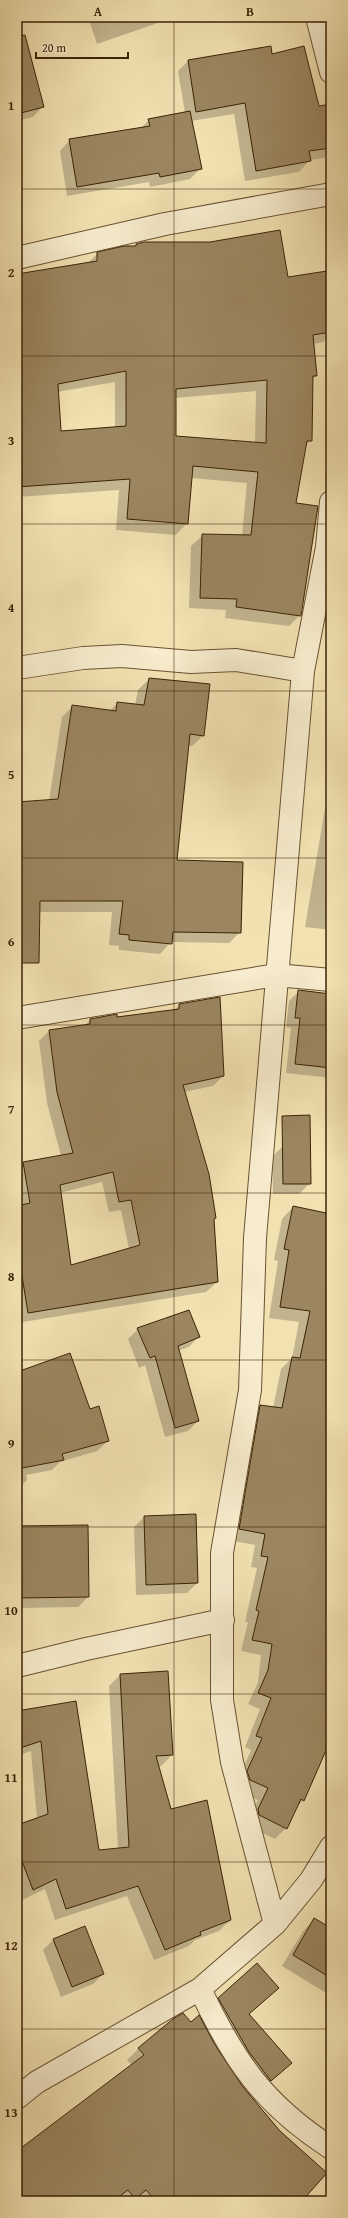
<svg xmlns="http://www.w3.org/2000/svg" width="348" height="2218" viewBox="0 0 348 2218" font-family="'Gentium Book Plus',serif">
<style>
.shadow{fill:#0003;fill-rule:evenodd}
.building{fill:#9b865f;stroke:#3c2206;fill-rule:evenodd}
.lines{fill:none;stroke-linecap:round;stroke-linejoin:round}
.street-casing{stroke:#6a5231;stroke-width:24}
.street{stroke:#f7eccd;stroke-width:22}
.grid{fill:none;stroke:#3c2206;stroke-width:1;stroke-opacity:0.55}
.neatline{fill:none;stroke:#3c2206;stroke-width:1.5}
.grid-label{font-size:13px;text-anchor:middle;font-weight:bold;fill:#3c2206}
</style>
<rect width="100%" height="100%" fill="#f2e2b2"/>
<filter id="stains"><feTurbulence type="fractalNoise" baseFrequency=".005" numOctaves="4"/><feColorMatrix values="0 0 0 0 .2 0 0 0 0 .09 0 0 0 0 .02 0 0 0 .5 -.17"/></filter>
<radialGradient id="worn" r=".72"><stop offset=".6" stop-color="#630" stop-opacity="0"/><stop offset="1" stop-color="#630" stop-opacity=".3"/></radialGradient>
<!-- shadow -->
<path class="shadow" d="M88 17H175L97 44Z
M271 56 318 107 331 118V151L324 158 310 160 299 172 245 181 234 114 191 121 201 168 190 179 150 187 149 182 67 196 60 151 70 140 140 129 149 120 185 113 178 71 189 60Z
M17 75 43 106 33 117 17 121Z
M136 244 287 278 331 306V334L323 342 313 344 316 376 312 379 311 440 305 446 294 503 300 615 289 626 225 618 226 610 189 608 191 546 203 535 242 536 247 483 191 478 187 523 176 535 116 530 119 490 17 497V275L87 264 98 253 134 247ZM115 382V428L61 432 57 392ZM256 391 255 443 175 437V398Z
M149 679 204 735 192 746H187L176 861 240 932 229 943 171 942 160 954 119 950V946L109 945 112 912H39L17 943V803L49 801 62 717 73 706 109 711 118 703 135 705 138 690Z
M331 803V930L305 927 325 808Z
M299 991 331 995V1078L286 1073 291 1028 286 1027 289 1001Z
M179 1005 223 1076 213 1086 184 1092 213 1220 217 1282 206 1292 17 1323V1164L61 1156 47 1103 39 1041 49 1031 84 1026 90 1020 174 1011ZM102 1182 109 1212 121 1210 129 1249 70 1267 60 1193Z
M331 1105V1121H329Z
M282 1147 310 1183 299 1194H273L272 1157Z
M293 1207 331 1215V1737L304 1800 295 1808 286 1828 275 1839 248 1826 247 1821 258 1800 239 1792 237 1783 251 1750 245 1747 260 1709 248 1704 258 1682 261 1655 241 1651 248 1622H245L257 1568 251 1567 255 1545 228 1540 249 1417 260 1406 273 1408 281 1369 292 1358 299 1322 269 1318 278 1261 274 1260 282 1219Z
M138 1329 199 1336 189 1347 178 1351 198 1421 188 1431 165 1437 145 1365 139 1368 128 1339Z
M17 1373 89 1410 108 1441 97 1451 60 1462 52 1470 26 1475 27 1480 17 1490Z
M17 1498 19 1527 88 1597 78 1607 21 1608 22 1622 17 1626Z
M144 1517 197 1583 187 1593 136 1595 134 1527Z
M120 1675 172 1755 161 1766H158L171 1810 230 1920 219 1931 195 1940 189 1946 154 1960 127 1896 55 1920 45 1889 22 1900 17 1886V1826L37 1819 31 1751 17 1756V1712L76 1702 98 1852 118 1850 109 1686Z
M315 1919 331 1929V1996L282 1966 303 1931Z
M85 1927 103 1974 93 1984 61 1997 43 1950 53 1940Z
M278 1988 248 2015 280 2073 260 2090 209 2009 219 1999Z
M17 1992 23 2017 17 2024Z
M331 2017V2032L325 2029Z
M139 2048 300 2201H17V2152L132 2065 127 2060Z"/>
<!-- building -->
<path class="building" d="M25 35 44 107 17 114V36Z
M271 46 272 54 304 46 319 106 331 104V148L309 151 311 161 256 171 245 103 196 112 188 60Z
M190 111 202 169 160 177 159 173 77 187 69 139 150 126 148 119Z
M280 230 288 277 327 271 331 299V332L313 335 317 376H313L312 441H307L296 503 318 506 301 616 236 607 237 599 200 598 202 534 251 535 258 472 193 466 188 524 127 519 130 479 17 487V274L97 261V252L124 246H136V244L144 242H210ZM126 371V426L61 431 58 384ZM267 380 266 443 176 436V389Z
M149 678 210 684 204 736 190 734 177 860 243 862 241 933 173 932 172 944 129 940V935L119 934 123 901H40L39 963H17V802L58 799 72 705 116 711 117 702 144 705Z
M298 990 331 994V1068L295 1064 300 1018H295Z
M220 997 224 1076 183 1085 209 1174 216 1218 214 1219 218 1282 28 1313 17 1245V1206L30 1203 23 1162 73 1153 57 1092 49 1030 90 1024V1019L117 1014V1017L179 1009V1004ZM113 1172 119 1202 131 1200 140 1245 71 1265 60 1185Z
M310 1115 311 1184H283L282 1116Z
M293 1206 331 1214V1739L304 1801 301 1799 287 1829 259 1815 258 1809 268 1788 250 1780 247 1771 262 1738 256 1736 271 1698 258 1693 268 1670 272 1644 252 1640 259 1611 256 1610 268 1557 261 1556 265 1534 239 1529 260 1405 282 1408 292 1357 300 1358 310 1311 280 1307 289 1250 284 1249Z
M189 1310 200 1337 178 1346 199 1421 175 1428 155 1356 150 1358 137 1328Z
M70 1353 90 1409 99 1406 109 1441 62 1454 64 1460 17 1469V1372Z
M196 1514 198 1583 146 1585 144 1516Z
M88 1525 89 1597 17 1598V1526Z
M168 1671 173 1755 156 1756 171 1809 207 1800 231 1920 200 1932 201 1935 165 1950 138 1886 66 1909 56 1879 33 1890 17 1848V1825L48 1814 41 1741 17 1749V1711L76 1701 99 1850 129 1847 120 1674Z
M314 1918 331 1928V1978L293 1955Z
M85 1926 104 1974 72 1987 53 1939Z
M257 1963 279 1988 249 2014 292 2063 271 2081 249 2052 218 1998Z
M183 2013 191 2022 199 2015 215 2045 243 2087 280 2131 327 2173 302 2201H156L146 2190 135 2199 128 2190 113 2201H17V2151L144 2055 138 2048 173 2019Z"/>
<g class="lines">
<!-- street casing -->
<g class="street-casing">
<path id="street" d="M317 17 331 72
M17 258 165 224 331 194
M17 668 83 658 122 656 191 662 236 660 303 671
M17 1018 276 975 331 980
M17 1666 86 1649 223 1620
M275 1924 232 1762 222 1700V1553L250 1390 255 1238 303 671 327 547 331 502
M200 1989C234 2061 263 2104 331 2148
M17 2098 37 2082 200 1989 275 1924 311 1880 331 1847"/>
</g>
<!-- street -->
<use href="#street" class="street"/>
</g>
<!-- grid -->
<path class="grid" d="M174 17V2201M17 189H331M17 356H331M17 524H331M17 691H331M17 858H331M17 1025H331M17 1193H331M17 1360H331M17 1527H331M17 1694H331M17 1862H331M17 2029H331"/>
<!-- margin -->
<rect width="348" height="2218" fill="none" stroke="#f2e2b2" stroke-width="44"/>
<!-- scale -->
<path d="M36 52v6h92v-6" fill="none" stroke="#3c2206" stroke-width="2"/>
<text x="42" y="52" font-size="12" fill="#3c2206" stroke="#f7eccd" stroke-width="3" paint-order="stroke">20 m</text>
<rect x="22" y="22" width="304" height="2174" class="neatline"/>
<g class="grid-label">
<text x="98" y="16">A</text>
<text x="250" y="16">B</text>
<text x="11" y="110">1</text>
<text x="11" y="277">2</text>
<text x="11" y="445">3</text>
<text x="11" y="612">4</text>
<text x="11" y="779">5</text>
<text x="11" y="946">6</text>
<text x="11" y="1114">7</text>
<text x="11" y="1281">8</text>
<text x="11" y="1448">9</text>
<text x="11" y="1615">10</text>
<text x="11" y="1782">11</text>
<text x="11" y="1950">12</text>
<text x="11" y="2117">13</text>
</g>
<rect width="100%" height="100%" filter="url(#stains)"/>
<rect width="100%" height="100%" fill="url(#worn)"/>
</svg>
